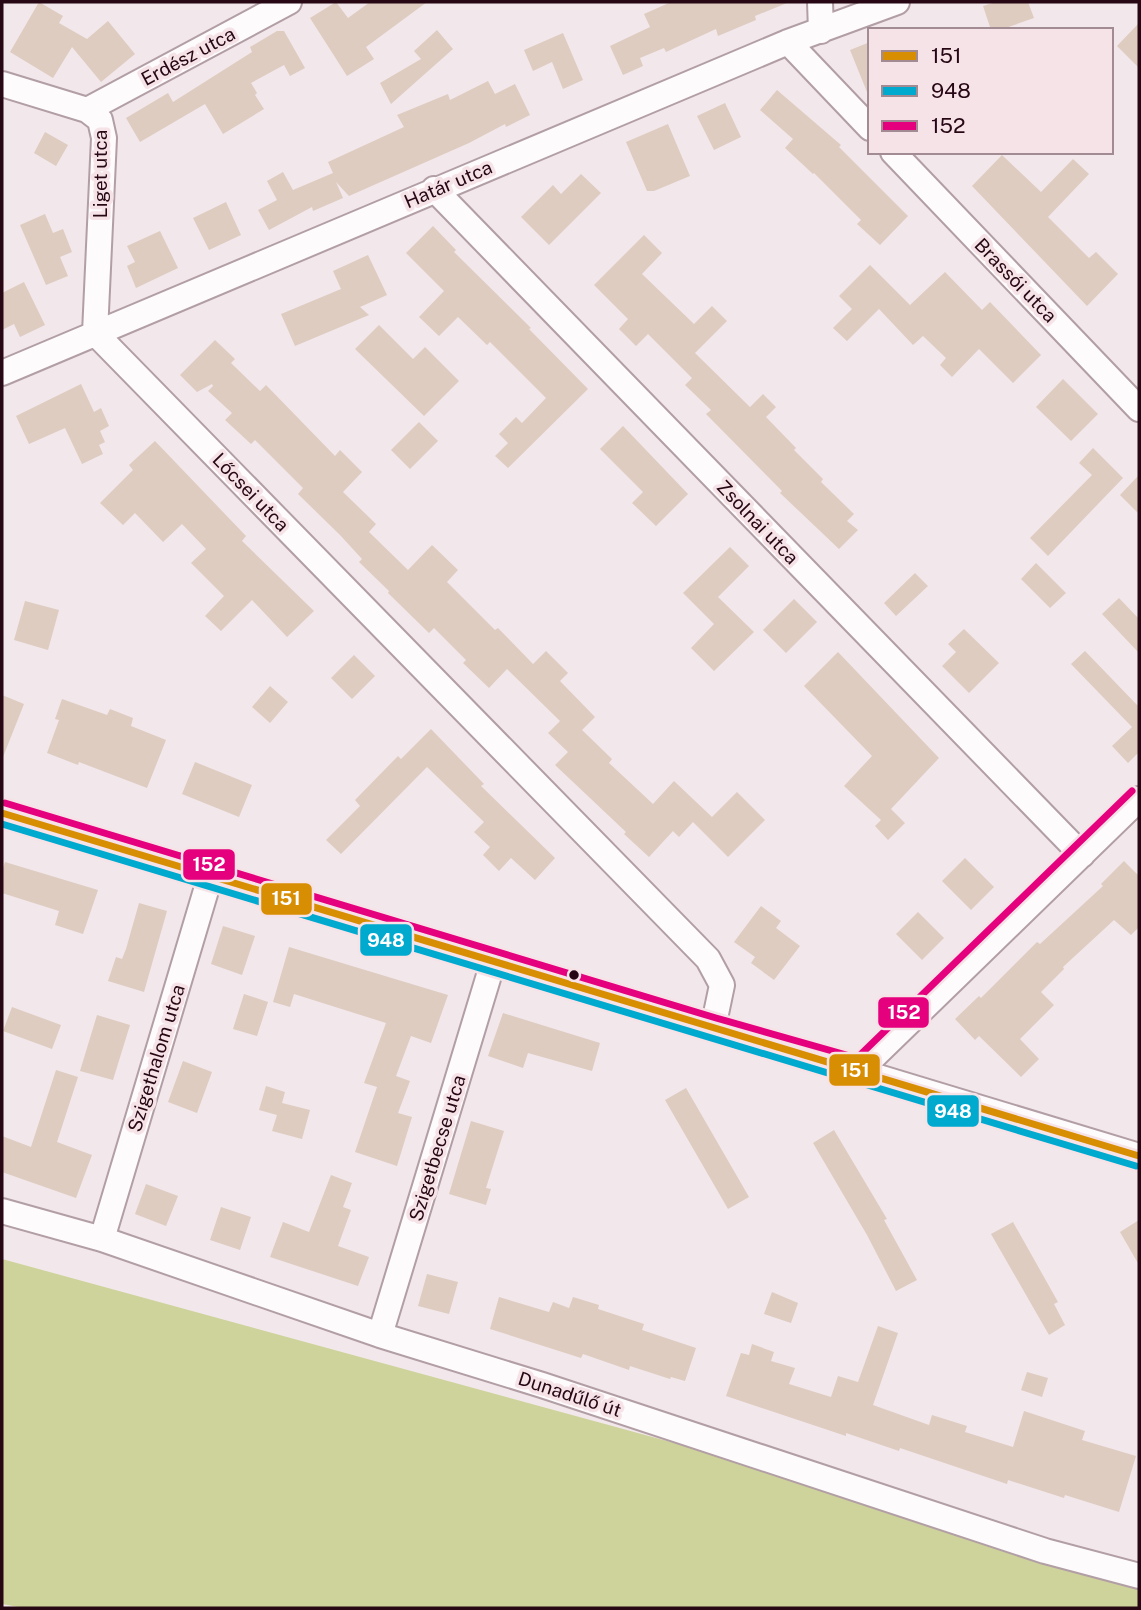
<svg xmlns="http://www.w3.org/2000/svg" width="1141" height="1610" viewBox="0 0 1141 1610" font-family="'Public Sans',sans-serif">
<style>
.green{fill:#cdd39b}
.building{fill:#deccc1}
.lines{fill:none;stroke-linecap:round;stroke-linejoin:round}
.minor-casing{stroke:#b29ea5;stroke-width:28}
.minor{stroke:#fdfbfc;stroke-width:24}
.bus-1-casing{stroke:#f6e3e8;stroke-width:12}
.bus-2-casing{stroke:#f6e3e8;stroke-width:12}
.bus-3-casing{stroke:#f6e3e8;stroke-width:12}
.bus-1{stroke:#d88e03;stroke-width:7}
.bus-2{stroke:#00a9ce;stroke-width:7}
.bus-3{stroke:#e5007d;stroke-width:7}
.bus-dot{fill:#260713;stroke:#f6e3e8;stroke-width:2.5}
.labels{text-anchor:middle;stroke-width:7;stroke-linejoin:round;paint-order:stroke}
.street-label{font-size:19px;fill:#260713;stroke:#f6e3e8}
.line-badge{stroke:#f6e3e8;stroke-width:2.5}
.badge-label{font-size:19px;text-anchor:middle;font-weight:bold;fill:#fff}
</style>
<rect width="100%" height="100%" fill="#f2e7ea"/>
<!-- green -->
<path class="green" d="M2 1259 1139 1570V1608H24L2 1604Z"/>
<!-- building -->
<path class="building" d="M39 2 63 16 59 23 87 39 108 21 135 54 101 82 72 47 53 78 10 52Z
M336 2 348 18 370 2H427L366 47 374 59 347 76 310 18Z
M671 2H787V3L755 16 756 20 718 36 716 29 666 52 664 48 640 58 643 66 623 75 610 46 650 27 644 14Z
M996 2H1028L1034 18 1000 30H991L983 6Z
M1139 23V68L1117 46Z
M437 30 453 49 391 104 380 83 421 59 414 51Z
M277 31H284L305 68 290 76 284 65 251 83 257 93 255 95 264 109 223 134 205 104 140 142 126 118 168 93 173 102 252 52 250 47Z
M563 33 583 80 563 89 552 62 533 71 524 50Z
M870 42V97H869L850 50Z
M488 81 495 94 515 84 530 115 506 127 505 124 469 143 349 196 336 182 343 198 313 211 312 207 269 230 258 210 277 200 267 181 283 172 293 190 333 173 328 162 404 127 397 115 448 94 450 100Z
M777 90 841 145 839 147 908 216 880 245 857 224 861 220 814 173 813 174 785 148 793 139 760 110Z
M725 103 741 137 714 150 697 116Z
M668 124 690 176 654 191H647L626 142Z
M45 132 68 145 56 166 34 153Z
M1002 155 1041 192 1073 159 1089 174 1048 217 1089 258 1096 252 1118 274 1087 306 972 186Z
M581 174 601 193 549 245 521 217 553 185 561 194Z
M226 202 241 235 209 250 193 218Z
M45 214 53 233 63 229 72 252 60 257 68 276 46 285 20 225Z
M433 226 456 250 454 252 531 328 529 329 588 389 508 468 495 456 508 443 499 434 516 417 522 423 546 398 490 342 487 345 458 317 439 336 419 317 444 291 406 253Z
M160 231 178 268 136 288 127 266 135 262 127 246Z
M644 235 662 253 642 274 694 324 712 306 727 321 695 353 750 407 763 394 776 407 766 417 796 448 794 450 823 479 821 482 854 514 847 521 858 530 839 549 780 493 782 491 706 414 711 410 685 385 692 378 648 334 636 346 619 329 628 319 594 285Z
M368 255 387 295 360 307 369 315 295 346 281 314 341 289 333 271Z
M870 265 910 305 945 272 982 310 990 302 1041 355 1013 383 979 349 952 377 940 365 946 358 923 336 913 345 879 309 847 341 833 328 852 309 839 296Z
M24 282 45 325 20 337 14 324 2 330V293Z
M379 325 413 359 425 347 459 381 424 416 355 349Z
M215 340 235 359 231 363 260 391 266 385 335 456 340 450 362 472 343 492 376 524 369 532 408 570 432 545 458 570 447 582 495 630 498 628 533 664 546 651 568 673 560 681 595 717 582 730 612 759 609 763 653 804 674 781 712 817 737 792 765 820 728 857 693 822 679 837 673 831 649 857 624 834 626 832 555 765 568 752 548 733 560 721 507 669 489 688 463 663 466 660 434 628 429 633 388 593 389 591 359 562 362 559 340 535 298 494 303 488 255 440 251 444 225 420 232 413 208 391 213 386 212 384 197 392 180 375Z
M1063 379 1098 414 1071 441 1036 407Z
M81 384 94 412 101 408 109 426 100 431 105 442 99 445 103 454 82 464 65 428 29 444 16 416Z
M419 422 438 441 410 469 391 450Z
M623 426 688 494 656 526 632 503 643 492 600 449Z
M155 441 246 536 242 541 314 611 287 637 252 600 221 631 205 616 224 596 191 563 206 549 182 524 163 542 135 513 123 525 100 503 133 470 129 465Z
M1093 448 1123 478 1048 556 1030 538 1092 475 1079 463Z
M1139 475V514L1120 495Z
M730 547 749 566 718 597 754 632 714 671 691 648 714 624 683 593Z
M1036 563 1066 593 1050 608 1021 579Z
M915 573 928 586 896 616 884 603Z
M1119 598 1139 619V653L1102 614Z
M794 599 817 622 786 653 763 630Z
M25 601 59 610 48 650 14 640Z
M964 629 999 663 969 693 942 666 956 652 948 644Z
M1085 651 1139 707V752L1128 763 1112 746 1132 727 1071 664Z
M838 652 939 758 891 809 905 823 888 840 875 826 881 820 844 786 872 756 804 686Z
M354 655 375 676 352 699 331 678Z
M270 686 288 702 270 723 252 707Z
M2 695 24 704 3 757H2Z
M62 699 107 715 110 709 133 718 131 726 166 740 147 788 79 762 78 765 47 753 59 720 55 719Z
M431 729 484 784 481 786 555 858 535 880 511 858 499 871 483 855 490 847 474 832 484 822 427 767 341 854 326 840 360 806 355 800 398 756 401 759Z
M195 762 252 785 239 817 182 794Z
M965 858 994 887 971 910 942 881Z
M1124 861 1139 876V927L1131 935 1114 920 1063 967 1064 969 1041 992 1054 1005 1020 1039 1039 1059 1021 1077 979 1036 975 1040 955 1019 979 996 981 998 1037 942 1040 944 1103 886 1101 884Z
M5 862 98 890 83 934 55 925 59 911 2 893V871Z
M139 903 167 911 144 992 108 981 116 957 122 959 126 949Z
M761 906 781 921 776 928 800 946 774 980 751 963 755 957 734 942Z
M918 912 944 938 922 960 896 934Z
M223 926 255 936 242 975 211 964Z
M289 947 448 995 431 1043 411 1036 396 1076 410 1081 398 1113 412 1117 397 1166 355 1152 377 1087 364 1083 386 1023 294 994 290 1007 273 1002Z
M244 994 268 1002 257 1036 233 1029Z
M12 1007 61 1025 52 1049 3 1031Z
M503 1013 600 1043 592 1071 528 1053 523 1068 488 1056Z
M97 1015 130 1025 113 1080 80 1071Z
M183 1061 212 1072 197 1113 168 1102Z
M56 1070 78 1077 57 1142 92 1155 76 1198 2 1172V1136L31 1147Z
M266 1086 285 1092 282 1103 310 1110 302 1139 272 1131 277 1115 259 1110Z
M686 1088 749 1197 728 1209 665 1100Z
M471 1121 504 1131 486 1188 491 1189 486 1205 449 1194Z
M834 1130 887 1219 884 1220 917 1280 896 1291 867 1235 813 1143Z
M331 1175 352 1183 343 1207 351 1210 338 1246 369 1257 358 1286 270 1257 283 1222 309 1232Z
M146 1184 178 1196 166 1226 135 1214Z
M221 1207 251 1217 240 1250 210 1240Z
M1139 1220V1265L1120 1232Z
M1013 1222 1058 1302 1054 1304 1065 1325 1049 1335 991 1234Z
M427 1274 458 1282 449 1314 418 1306Z
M772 1292 798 1303 791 1323 764 1314Z
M499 1297 549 1312 553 1302 569 1308 573 1297 599 1305 598 1309 644 1324 642 1330 696 1348 685 1381 671 1377 670 1379 630 1366 629 1370 583 1354 581 1358 490 1329Z
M878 1326 898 1333 873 1405 929 1425 932 1415 967 1426 965 1432 1013 1447 1024 1411 1085 1431 1082 1440 1136 1456 1119 1512 1065 1495 1064 1498 1008 1480 1007 1484 900 1448 899 1451 846 1433V1436L726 1396 741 1353 749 1355 752 1344 774 1352 771 1361 795 1368 789 1384 831 1397 838 1376 858 1382Z
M1027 1372 1048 1378 1042 1397 1021 1390Z"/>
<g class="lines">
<!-- minor casing -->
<g class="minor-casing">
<path id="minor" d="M820 2 821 31
M788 42 870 128
M2 84 87 110 100 120 104 138 95 333 708 959 722 985 713 1028
M87 110 289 2
M893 152 1139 409
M434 189 1082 855
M2 373 788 42 897 2
M2 813C380 929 761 1039 1139 1156
M860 1070 1139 799
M2 1211 102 1239 380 1335 542 1385 1045 1551 1139 1576
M102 1239 210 877
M380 1335 493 962"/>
</g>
<!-- minor -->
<use href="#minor" class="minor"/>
<!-- bus-1 casing -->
<g class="bus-1-casing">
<path id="bus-1" d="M2 813 1139 1156"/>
</g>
<!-- bus-2 casing -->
<g class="bus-2-casing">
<path id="bus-2" d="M2 824 1136 1166"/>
</g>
<!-- bus-3 casing -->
<g class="bus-3-casing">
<path id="bus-3" d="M5 803 716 1018 857 1058 1132 791"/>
</g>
<!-- bus-1 -->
<use href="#bus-1" class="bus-1"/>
<!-- bus-2 -->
<use href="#bus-2" class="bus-2"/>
<!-- bus-3 -->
<use href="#bus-3" class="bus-3"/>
</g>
<!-- markers -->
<circle class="bus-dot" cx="574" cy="975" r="6"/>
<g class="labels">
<!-- street labels -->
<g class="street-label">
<text transform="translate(188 56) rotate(-28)" y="7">Erdész utca</text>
<text transform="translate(100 174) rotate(-90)" y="7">Liget utca</text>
<text transform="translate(448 184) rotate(-23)" y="7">Határ utca</text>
<text transform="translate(1016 280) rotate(46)" y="7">Brassói utca</text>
<text transform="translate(251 492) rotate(46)" y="7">Lőcsei utca</text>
<text transform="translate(758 522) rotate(46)" y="7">Zsolnai utca</text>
<text transform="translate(156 1058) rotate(-73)" y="7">Szigethalom utca</text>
<text transform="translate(437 1148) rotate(-73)" y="7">Szigetbecse utca</text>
<text transform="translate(570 1394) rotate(18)" y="7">Dunadűlő út</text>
</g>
</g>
<g class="line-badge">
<rect x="182" y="848" width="54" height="33" rx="7" fill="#e5007d"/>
<rect x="260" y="882" width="53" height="34" rx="7" fill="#d88e03"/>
<rect x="359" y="923" width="54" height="34" rx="7" fill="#00a9ce"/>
<rect x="877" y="996" width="53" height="33" rx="7" fill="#e5007d"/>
<rect x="828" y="1053" width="53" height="34" rx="7" fill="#d88e03"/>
<rect x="926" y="1094" width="54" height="34" rx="7" fill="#00a9ce"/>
</g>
<g class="badge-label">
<text x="209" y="871">152</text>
<text x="286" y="905">151</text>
<text x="386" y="947">948</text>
<text x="904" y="1019">152</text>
<text x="855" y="1077">151</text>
<text x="953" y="1118">948</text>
</g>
<!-- border -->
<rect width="1141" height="1610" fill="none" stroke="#260713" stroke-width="7"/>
<!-- legend -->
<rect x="868" y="28" width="245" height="126" fill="#f6e3e8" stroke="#a38b93" stroke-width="2"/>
<rect x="882" y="51" width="35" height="10" fill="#d88e03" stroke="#a38b93" stroke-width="2"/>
<text x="931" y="63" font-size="21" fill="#260713">151</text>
<rect x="882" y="86" width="35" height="10" fill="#00a9ce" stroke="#a38b93" stroke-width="2"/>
<text x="931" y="98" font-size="21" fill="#260713">948</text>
<rect x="882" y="121" width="35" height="10" fill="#e5007d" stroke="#a38b93" stroke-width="2"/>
<text x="931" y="133" font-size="21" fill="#260713">152</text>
</svg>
